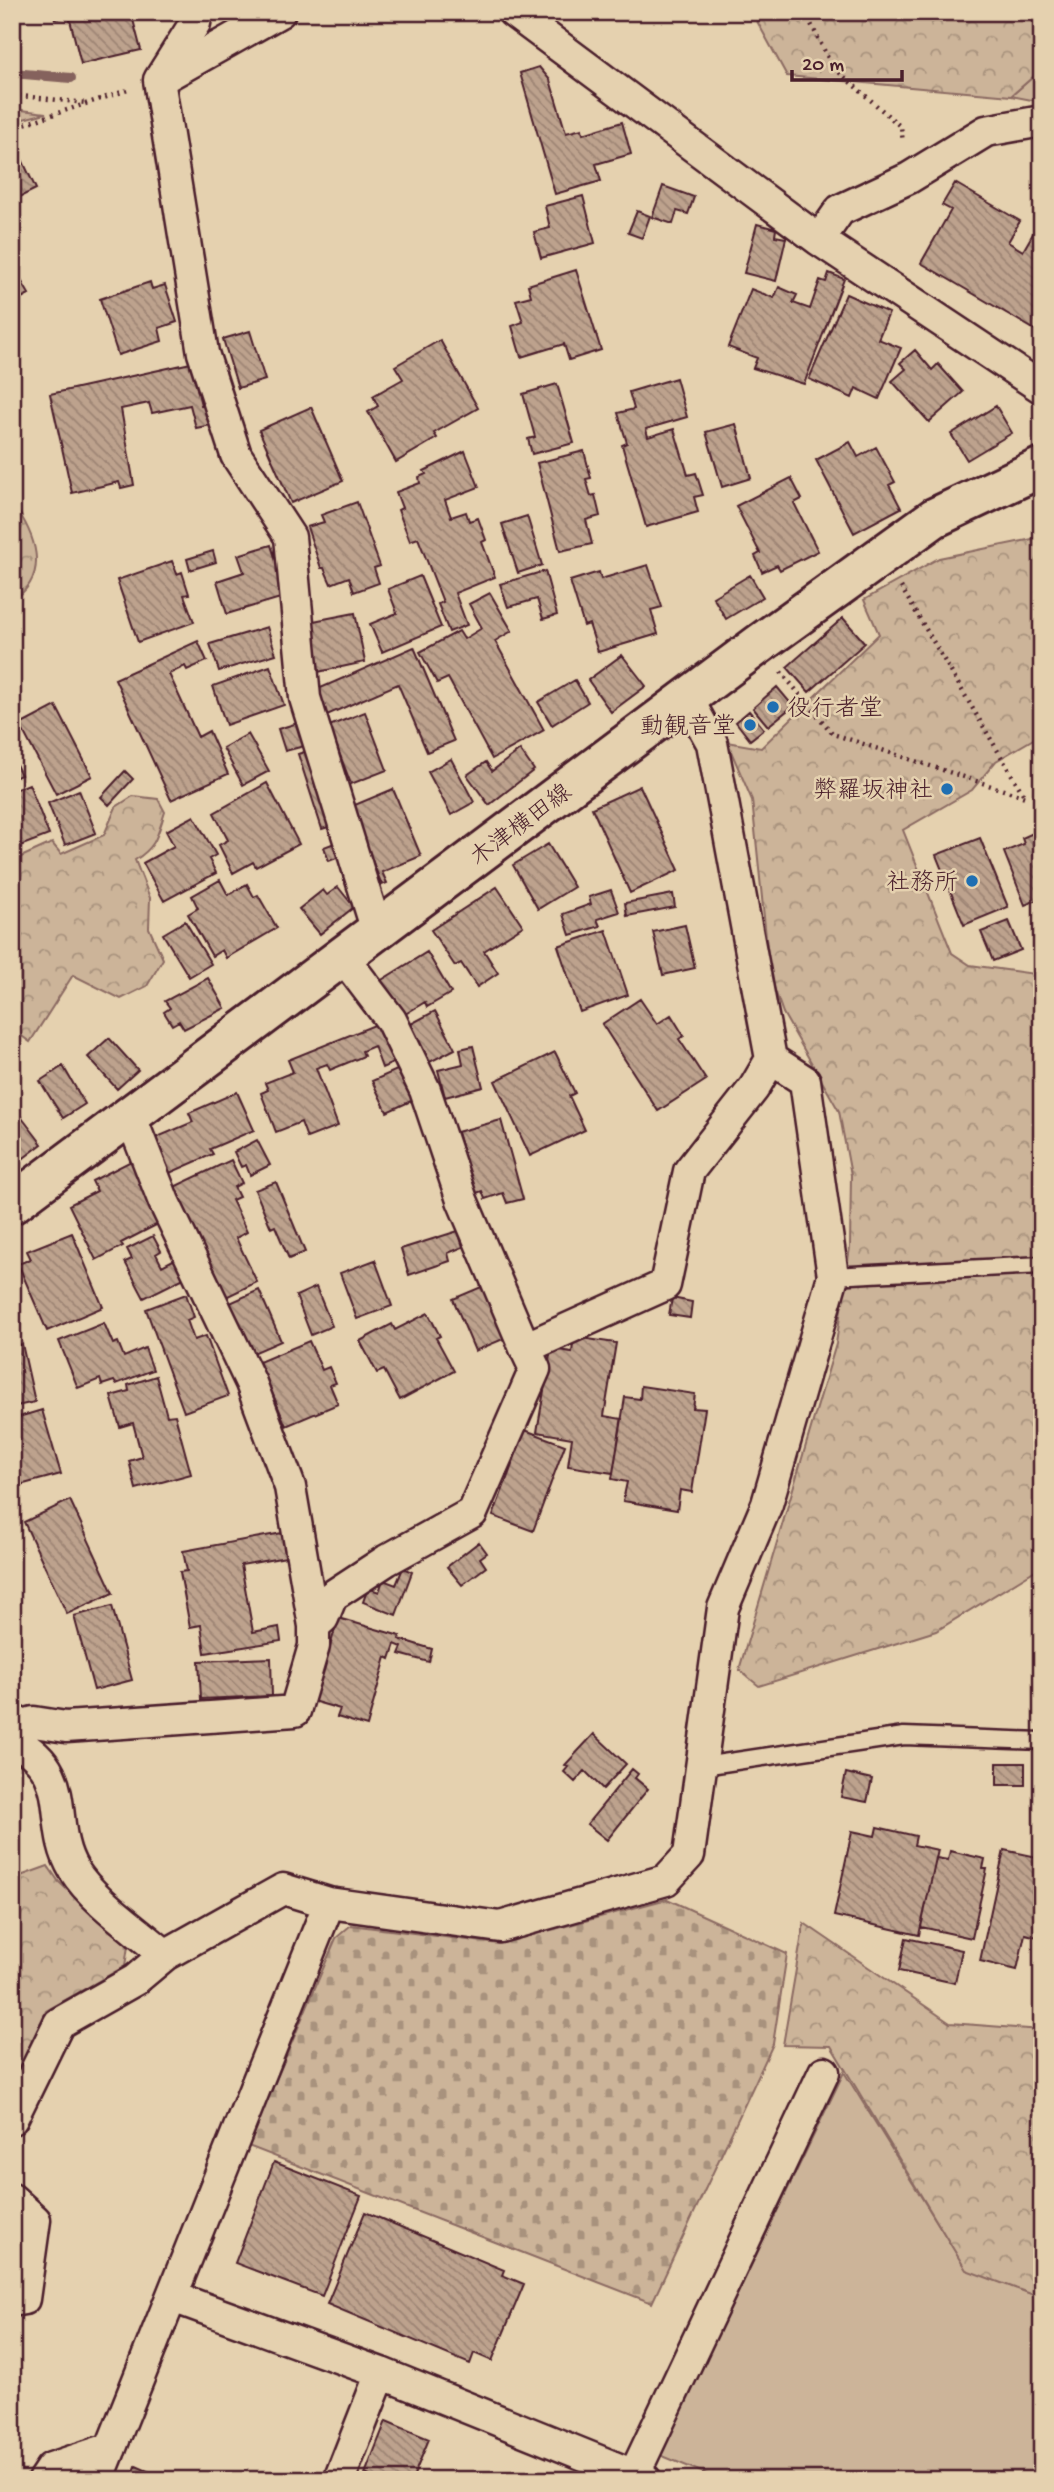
<svg xmlns="http://www.w3.org/2000/svg" width="1054" height="2492" viewBox="0 0 1054 2492" font-family="'Gochi Hand','Klee One',sans-serif">
<style>
.green{fill:#ccb499;stroke:#8b6a62;stroke-width:2}
.forest{fill:url(#forest-crowns);stroke:#8b6a62;stroke-width:2}
.cemetery{fill:url(#cemetery-stones);stroke:#8b6a62;stroke-width:2}
.lines{fill:none;stroke-linecap:round;stroke-linejoin:round}
.stream{stroke:#85625d;stroke-width:10}
.building{fill:url(#building-back-hatch);stroke:#4a1f2b;stroke-width:2}
.lane-casing{stroke:#4a1f2b;stroke-width:21}
.street-casing{stroke:#4a1f2b;stroke-width:35}
.secondary-casing{stroke:#4a1f2b;stroke-width:44}
.path{stroke:#4a1f2b;stroke-width:4.5;stroke-dasharray:2 5;stroke-linecap:butt}
.lane{stroke:#e5d1af;stroke-width:16}
.street{stroke:#e5d1af;stroke-width:30}
.secondary{stroke:#e5d1af;stroke-width:38}
.poi-dot{fill:#1f6fb2;stroke:#e5d1af;stroke-width:2.5}
.labels{text-anchor:middle;stroke-width:5;stroke-linejoin:round;paint-order:stroke}
.poi-label{font-size:24px;fill:#4a1f2b;stroke:#e5d1af;text-anchor:end}
.street-label{font-size:24px;fill:#4a1f2b;stroke:#e5d1af}
</style>
<defs>
<pattern id="forest-crowns" width="20" height="18" patternUnits="userSpaceOnUse" patternTransform="scale(1.75)"><rect width="20" height="18" fill="#ccb499"/><path d="M2 6a3 3 0 1 1 6 0M12 15a3 3 0 1 1 6 0" fill="none" stroke="#a8927d"/></pattern>
<pattern id="cemetery-stones" width="16" height="16" patternUnits="userSpaceOnUse" patternTransform="scale(1.75)"><rect width="16" height="16" fill="#ccb499"/><path d="M2 7V4a2 2 0 0 1 4 0v3zM10 15v-3a2 2 0 0 1 4 0v3z" fill="#a8927d"/></pattern>
<pattern id="building-back-hatch" width="6" height="6" patternUnits="userSpaceOnUse" patternTransform="scale(1.75)"><rect width="6" height="6" fill="#bda28d"/><path d="M-1 5l2 2M0 0l6 6M5-1l2 2" fill="none" stroke="#9c8373"/></pattern>
</defs>
<rect width="100%" height="100%" fill="#e5d1af"/>
<filter id="ink" filterUnits="userSpaceOnUse"><feTurbulence type="fractalNoise" baseFrequency=".0143" numOctaves="2"/><feDisplacementMap in="SourceGraphic" scale="14" xChannelSelector="R" yChannelSelector="G"/><feConvolveMatrix kernelMatrix="1 2 1 2 8 2 1 2 1" color-interpolation-filters="sRGB"/></filter>
<g filter="url(#ink)">
<!-- green -->
<path class="green" d="M1042 69V102L1011 96Z
M12 109H13L46 113 12 122Z
M844 2072 966 2269 1042 2298V2480H721L660 2455Z"/>
<!-- forest -->
<path class="forest" d="M752 12H1042V69L1011 96 787 76Z
M12 502C35 534 52 575 12 601Z
M1042 537V734L996 761 972 790 903 830 952 953 970 965 1042 975V1566L936 1631 759 1686 739 1670 836 1344 850 1247 851 1175 839 1111 783 1013 770 976 752 800 727 742 761 748 879 634 864 600 939 558Z
M133 796 158 799 165 812C157 836 157 846 135 860L150 898 149 928 163 959 147 986 121 999 73 975 30 1042 12 1029V861L52 843 61 854 104 835 116 807Z
M48 1866 59 1882 128 1946 125 1966 46 2011 12 2085V1879Z
M804 1923 950 2023 1042 2030V2298L966 2270 831 2046 783 2045Z"/>
<!-- cemetery -->
<path class="cemetery" d="M667 1899 787 1954 773 2044 652 2303 248 2146 336 1938 351 1925 499 1944Z"/>
<g class="lines">
<!-- stream -->
<path class="stream" d="M12 73 71 78"/>
</g>
<!-- building -->
<path class="building" d="M54 12H131L141 50 81 64 69 16 55 19Z
M539 67 550 80 566 133 582 129 583 134 622 122 631 154 596 164 601 181 555 194 520 73Z
M19 153 36 189 12 201V156Z
M955 183 1020 221 1008 242 1023 251 1035 230 1042 234V334L921 263 951 210 942 205Z
M663 186 694 197 688 214 677 211 673 224 652 217Z
M583 196 595 243 541 258 534 232 550 228 545 206Z
M637 211 650 216 642 238 628 233Z
M757 224 776 229 775 236 786 238 776 281 744 273Z
M12 265 29 294 12 303Z
M576 270 601 350 569 360 564 344 521 357 512 326 523 322 516 300 531 296 528 285Z
M829 273 844 279 804 384 753 368 757 358 728 347 751 289 774 298 779 287 797 295 793 303 810 309 820 280 826 282Z
M150 282 152 289 165 285 177 322 159 328 162 341 118 355 100 299Z
M846 294 889 313 878 339 901 348 879 399 856 388 852 398 809 379Z
M250 331 265 380 238 388 223 339Z
M440 340 478 408 434 433 437 438 396 462 368 412 378 406 373 396 403 379 395 366Z
M915 350 932 370 938 364 963 392 929 422 892 381 906 369 900 363Z
M191 363 201 405 206 404 211 425 196 428 190 405 152 413 149 403 121 409 134 485 121 488 119 482 72 493 50 394Z
M676 378 687 417 646 429 648 437 674 429 688 475 696 473 703 495 694 497 698 512 646 527 622 445 627 443 618 413 634 409 629 392Z
M557 384 574 443 532 454 528 439 535 437 523 394Z
M996 406 1012 433 967 460 951 434Z
M311 407 343 481 291 503 259 430Z
M736 424 751 478 722 487 706 432Z
M850 442 858 457 876 447 895 482 889 485 901 508 854 533 816 460Z
M465 451 479 487 445 500 451 517 466 512 469 521 478 518 486 540 482 542 495 577 455 593 467 625 449 632 438 604 443 602 418 538 410 541 398 510 402 508 396 492 420 483 419 477 426 474 424 471Z
M584 451 591 478 586 479 591 496 595 495 600 516 586 520 592 544 560 551 537 463Z
M791 478 802 499 794 503 818 551 780 570 777 565 762 572 755 556 760 553 736 506Z
M357 502 380 566 374 568 379 583 354 592 349 577 331 584 324 568H321L307 527 324 522 321 515Z
M527 516 542 565 518 573 502 524Z
M271 545 287 596 227 614 217 581 244 572 238 555Z
M213 551 216 562 190 570 187 559Z
M172 561 177 574 182 572 189 594 184 595 194 622 138 642 117 580Z
M648 565 662 607 651 610 658 634 598 652 589 624 584 626 570 581 599 572 601 579Z
M545 571 557 615 543 619 537 599 508 607 500 584Z
M750 575 763 597 726 619 713 597Z
M420 576 441 627 382 652 370 624 397 613 388 589Z
M490 593 512 631 495 641 544 730 492 759 448 678 437 683 420 652 459 631 464 639 482 628 469 604Z
M355 613 365 662 318 672 308 622Z
M843 618 865 643 809 692 787 667Z
M267 627 276 654 219 671 210 644Z
M198 641 207 661 187 670 185 666 169 674 198 737 209 731 228 774 171 800 115 679Z
M414 647 454 741 427 752 398 684 327 715 316 690Z
M622 655 646 686 611 712 588 680Z
M270 666 284 705 226 725 213 686Z
M575 680 588 702 552 725 538 702Z
M777 687 793 706 768 726 753 708Z
M56 706 92 776 56 794 20 725Z
M749 711 764 729 750 740 736 722Z
M365 712 387 770 351 784 329 726Z
M301 722 308 745 285 751 278 729Z
M248 734 269 771 243 785 223 748Z
M314 749 338 824 322 829 298 754Z
M520 750 534 770 489 805 467 775 486 762 492 771Z
M12 756 21 775 12 779Z
M451 759 474 802 451 815 428 772Z
M125 771 133 779 109 805 101 797Z
M267 783 299 844 256 867 253 862 233 873 219 845 228 840 214 813Z
M29 784 49 835 12 849V791Z
M640 786 679 870 630 893 592 808Z
M393 789 421 856 382 872 387 883 382 885 350 807Z
M79 790 96 833 65 845 48 803Z
M194 816 216 855 209 859 216 873 164 901 143 863 174 846 166 831Z
M1042 829V898L1025 905 1004 852 1024 844 1022 838Z
M980 838 1008 907 964 925 936 855Z
M337 842 342 856 329 861 324 847Z
M548 844 574 887 538 909 513 865Z
M220 880 228 895 247 884 254 897 258 895 277 928 226 958 222 950 212 956 188 914 198 908 192 896Z
M338 887 354 907 320 934 299 909 323 890 327 895Z
M497 887 523 926 484 951 498 973 477 987 461 963 455 966 431 930Z
M611 890 619 912 597 919 600 926 570 935 563 914 591 904 589 897Z
M673 894 675 907 627 916 625 903Z
M185 921 211 964 189 977 163 934Z
M1009 921 1021 950 993 961 981 932Z
M685 925 695 968 663 975 653 932Z
M606 930 628 995 580 1012 558 946Z
M427 952 451 993 427 1007 425 1002 402 1016 380 981Z
M208 978 225 1008 184 1029 179 1021 172 1025 164 1012 170 1008 165 1001Z
M640 999 657 1024 671 1015 684 1036 679 1039 706 1080 658 1111 602 1024Z
M435 1011 455 1049 428 1063 409 1025Z
M377 1024 384 1041 392 1038 400 1060 382 1068 374 1046 362 1051 364 1056 330 1070 327 1064 316 1068 338 1126 307 1138 301 1122 276 1132 261 1093 268 1090 265 1083 293 1072 288 1060Z
M109 1038 138 1070 117 1089 88 1057Z
M473 1046 483 1087 445 1097 438 1070 463 1064 460 1049Z
M555 1052 575 1093 569 1096 585 1130 530 1156 495 1081Z
M63 1066 85 1104 63 1118 40 1081Z
M406 1066 420 1097 387 1112 372 1081Z
M237 1092 254 1130 210 1149 213 1154 163 1176 148 1141 193 1122 189 1113Z
M12 1105 42 1144 12 1167Z
M501 1120 523 1199 507 1203 503 1193 485 1199 482 1191 474 1194 457 1132Z
M257 1140 270 1165 250 1175 246 1165 241 1167 234 1152Z
M133 1160 164 1221 121 1243 123 1246 96 1260 69 1205 97 1191 92 1181Z
M231 1160 242 1183 234 1187 239 1197 232 1200 247 1232 236 1238 257 1282 224 1298 172 1188Z
M276 1182 305 1252 289 1259 275 1226 271 1228 255 1190Z
M458 1231 463 1247 448 1253 450 1261 409 1275 401 1249Z
M72 1233 103 1307 47 1331 18 1264 31 1259 27 1251Z
M153 1236 161 1251 156 1254 162 1266 177 1258 186 1277 144 1298 125 1262 132 1259 127 1249Z
M375 1260 392 1306 357 1319 340 1273Z
M486 1285 508 1337 475 1351 453 1299Z
M316 1287 332 1326 311 1335 296 1296Z
M259 1290 281 1341 251 1354 230 1303Z
M186 1294 194 1317 187 1320 194 1340 206 1336 228 1396 184 1412 146 1309Z
M672 1298 692 1302 690 1318 669 1315Z
M428 1313 440 1336 436 1338 454 1371 400 1400 384 1370 377 1373 360 1341 392 1324 395 1330Z
M104 1323 113 1344 118 1342 124 1357 145 1348 153 1370 116 1384 114 1381 102 1385 100 1379 78 1388 59 1341Z
M574 1337 616 1343 604 1416 622 1419 613 1473 568 1466 572 1438 537 1432 551 1349 572 1352Z
M309 1341 322 1370 329 1367 336 1383 330 1385 338 1404 286 1426 259 1362Z
M22 1344 35 1402 12 1407V1347Z
M156 1376 167 1416 175 1415 191 1474 136 1489 129 1461 142 1457 133 1423 120 1427 111 1396 129 1391 128 1385Z
M641 1386 695 1394 693 1408 705 1409 692 1492 680 1490 677 1510 623 1501 627 1482 612 1479 625 1397 640 1399Z
M42 1410 61 1474 20 1485 12 1460V1419Z
M525 1430 565 1445 533 1531 493 1516Z
M70 1500 113 1593 67 1614 24 1522Z
M288 1532 292 1556 241 1565 253 1632 279 1627 281 1641 205 1653 201 1625 190 1627 180 1572 187 1571 183 1551Z
M479 1542 487 1553 480 1558 486 1567 462 1585 447 1567Z
M403 1568 412 1572 396 1615 363 1602 368 1588 379 1592 383 1580 396 1585Z
M112 1606 132 1680 94 1690 74 1616Z
M338 1618 400 1636 399 1639 432 1649 429 1662 399 1654 402 1647 395 1644 390 1659 386 1657 367 1726 337 1717 340 1709 309 1700 319 1667 324 1669Z
M271 1658 272 1696 201 1699 199 1661Z
M594 1734 626 1764 603 1789 585 1771 575 1782 564 1772 568 1767 565 1765Z
M997 1763H1025V1785H997Z
M632 1769 638 1774 635 1778 648 1789 607 1840 587 1824Z
M846 1773 872 1779 867 1802 841 1797Z
M877 1827 916 1836 914 1845 938 1850 919 1935 834 1916 852 1831 875 1836Z
M1004 1850 1042 1858V1938L1025 1934 1017 1970 980 1961Z
M950 1851 985 1859 983 1869H987L972 1938 921 1927 936 1858 948 1860Z
M906 1938 962 1950 955 1983 899 1971Z
M274 2162 361 2196 322 2296 235 2263Z
M365 2212 504 2270 502 2275 524 2284 492 2361 474 2353 470 2364 327 2304Z
M386 2421 429 2439 412 2480H379L365 2474Z
M136 2466 168 2480H131Z"/>
<g class="lines">
<!-- lane casing -->
<g class="lane-casing">
<path id="lane" d="M833 1276 1042 1265
M703 1766 904 1736 1042 1741"/>
</g>
<!-- street casing -->
<g class="street-casing">
<path id="street" d="M197 12 195 23 159 80 203 353 236 455 290 537 305 698 377 931
M513 12 819 240 1042 388
M161 79 280 12
M819 240 840 210 909 178 986 131 1042 121
M344 958 391 1020 425 1090 462 1200 525 1348
M130 1115 164 1202 251 1383 290 1487 314 1626
M12 1728 34 1722 66 1727 295 1711 314 1646V1626L323 1618 332 1596 387 1560 472 1513 535 1369 525 1348 665 1285 689 1171 754 1088 771 1059 712 743 687 698
M12 1740C78 1773 45 1822 74 1870 92 1900 138 1931 165 1955L283 1889 329 1903 500 1927 666 1880 689 1855 723 1608 767 1504 833 1276 805 1081 771 1059
M12 2119 59 2023 135 1980 165 1955
M12 2199 35 2220 24 2299 12 2301
M173 2297 381 2373 646 2480
M634 2475 824 2072
M43 2480 51 2468 111 2448
M98 2480 329 1903
M339 2480 381 2373"/>
</g>
<!-- secondary casing -->
<g class="secondary-casing">
<path id="secondary" d="M12 1204 758 645 934 518 1042 467"/>
</g>
<!-- path -->
<path class="path" d="M805 12 832 66 901 127 903 142
M12 95 86 103
M12 128 128 90
M901 587 1025 797
M781 672 833 734 1025 797"/>
<!-- lane -->
<use href="#lane" class="lane"/>
<!-- street -->
<use href="#street" class="street"/>
<!-- secondary -->
<use href="#secondary" class="secondary"/>
</g>
</g>
<!-- markers -->
<g class="poi-dot">
<circle cx="773" cy="707" r="7"/>
<circle cx="750" cy="725" r="7"/>
<circle cx="947" cy="789" r="7"/>
<circle cx="972" cy="881" r="7"/>
</g>
<g class="labels">
<!-- poi labels -->
<g class="poi-label">
<text x="787" y="715" text-anchor="start">役行者堂</text>
<text x="736" y="733">動観音堂</text>
<text x="933" y="797">弊羅坂神社</text>
<text x="958" y="889">社務所</text>
</g>
<!-- street labels -->
<g class="street-label">
<text transform="translate(520 824) rotate(-37)" y="8">木津横田線</text>
</g>
</g>
<!-- margin -->
<rect width="1054" height="2492" fill="none" stroke="#e5d1af" stroke-width="42"/>
<rect x="21" y="21" width="1012" height="2450" fill="none" stroke="#4a1f2b" stroke-width="2.5" filter="url(#ink)"/>
<!-- scale -->
<path d="M792 70v10h110v-10" fill="none" stroke="#4a1f2b" stroke-width="3.5"/>
<text x="802" y="70" font-size="21" fill="#4a1f2b" stroke="#e5d1af" stroke-width="5" paint-order="stroke">20 m</text>
</svg>
